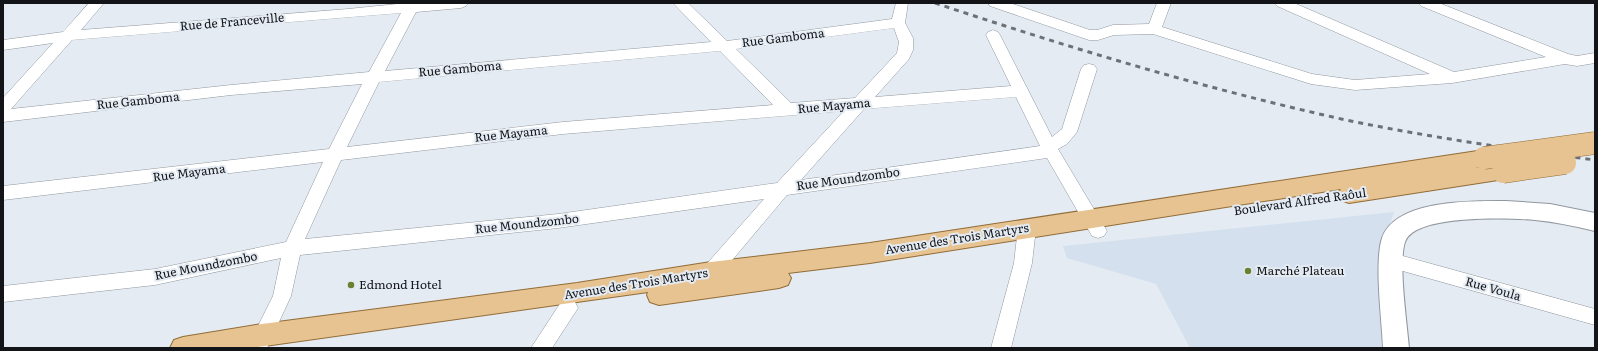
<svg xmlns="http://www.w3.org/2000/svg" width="1598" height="351" viewBox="0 0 1598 351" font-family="Literata,serif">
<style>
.built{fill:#d5e0ef}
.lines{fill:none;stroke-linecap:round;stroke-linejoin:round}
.minor-casing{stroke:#91979f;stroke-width:1}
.secondary-casing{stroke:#91979f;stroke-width:2}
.primary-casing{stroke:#926c37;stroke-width:2}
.minor{fill:#fff;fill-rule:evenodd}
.secondary{fill:#fff;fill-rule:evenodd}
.primary{fill:#e7c391;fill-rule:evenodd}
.rail{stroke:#6d7176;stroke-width:3;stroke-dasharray:5 5;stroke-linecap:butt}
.primary-bridge-casing{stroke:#926c37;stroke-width:23;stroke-linecap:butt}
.primary-bridge{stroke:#e7c391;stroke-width:22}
.poi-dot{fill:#6c8031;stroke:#e4ebf3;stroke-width:1.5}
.labels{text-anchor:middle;stroke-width:4;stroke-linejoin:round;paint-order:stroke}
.street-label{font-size:12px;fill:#121417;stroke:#e4ebf3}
.poi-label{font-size:12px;fill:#121417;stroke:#e4ebf3;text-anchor:start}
</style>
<rect width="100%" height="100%" fill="#e4ebf3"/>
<!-- built -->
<path class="built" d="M1394 212 1385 239 1386 348H1190L1156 284 1067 258 1063 246Z"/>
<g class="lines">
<!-- minor casing -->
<g class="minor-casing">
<path id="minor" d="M89 3H104L81 30 348 9 407 3H468L466 6 461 8 416 12 385 71 711 42 673 3H688L727 41 892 19 896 3H908L905 23 913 38V50L909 59 875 97 1011 86 986 35 988 32 993 30 998 32 1000 35 1052 137 1062 129 1081 69 1084 65 1089 64 1094 65 1097 69 1077 132 1067 144 1058 149 1107 231 1104 236 1098 238 1092 236 1047 158 787 195 718 277 711 280 704 277 702 272 704 267 764 199 558 228 300 255 291 296 267 348H247L273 296 281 258 155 285 3 302V286L155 269 286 242 323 162 3 200V186L329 149 362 84 231 95 3 122V98L53 43 3 50V40L63 32ZM401 13 369 72 231 85 11 109 72 40ZM894 28 899 42 897 53 855 98 791 103 736 49ZM720 51 773 105 563 122 347 147 379 82ZM1016 97 1040 146 801 180 864 109ZM844 111 777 183 558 214 305 239 341 160 563 134Z
M988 3H1010L1090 30H1097L1113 25 1149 24 1157 3H1171L1162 27 1312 74 1355 80 1430 74 1277 6 1275 3H1294L1454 72 1546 57 1421 6 1419 3H1439L1568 54 1577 56 1595 53V63L1577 66 1565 64 1452 83 1355 90 1311 84 1153 34 1114 35 1098 40H1089L990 6Z
M1027 221 1033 223 1036 228 1032 263 1011 348H991L1014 263 1018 228 1021 223Z
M1392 253 1595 309V325L1385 266 1383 261 1385 256Z
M568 300 575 302 578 308 552 348H531L561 302Z"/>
</g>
<!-- secondary casing -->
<g class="secondary-casing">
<path id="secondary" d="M1506 201 1550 204 1595 213V231C1575 226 1555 222 1535 220 1510 218 1414 214 1405 242 1398 263 1407 323 1409 348H1383C1382 320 1374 263 1382 238 1396 199 1472 201 1506 201Z"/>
</g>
<!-- primary casing -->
<g class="primary-casing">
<path id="primary" d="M1484 150 1492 152 1495 158 1492 164 1475 168 1503 164 1511 166 1514 172 1511 178 1349 203 1341 200 1338 194 1341 189 870 263 788 273 791 278 788 285 779 288 659 305 650 302 647 295 648 292 251 348H170L174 340 183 337 262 324 577 283 711 262 870 243Z"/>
</g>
<!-- minor -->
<use href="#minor" class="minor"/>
<!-- secondary -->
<use href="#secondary" class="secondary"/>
<!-- primary -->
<use href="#primary" class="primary"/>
<!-- rail -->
<path class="rail" d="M935 3C1070 48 1206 89 1346 120 1428 137 1512 149 1595 160"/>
<!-- primary-bridge casing -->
<g class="primary-bridge-casing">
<path id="primary-bridge" d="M1484 158 1595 143
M1503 172 1565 163"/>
</g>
<!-- primary-bridge -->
<use href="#primary-bridge" class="primary-bridge"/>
</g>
<!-- markers -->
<g class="poi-dot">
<circle cx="1248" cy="271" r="4"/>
<circle cx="351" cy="285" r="4"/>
</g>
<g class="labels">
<!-- street labels -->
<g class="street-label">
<text transform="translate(232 22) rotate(-5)" y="4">Rue de Franceville</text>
<text transform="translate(783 38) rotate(-7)" y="4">Rue Gamboma</text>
<text transform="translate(460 69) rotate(-5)" y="4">Rue Gamboma</text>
<text transform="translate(138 101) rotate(-6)" y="4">Rue Gamboma</text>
<text transform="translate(834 106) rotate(-5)" y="4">Rue Mayama</text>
<text transform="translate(511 134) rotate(-6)" y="4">Rue Mayama</text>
<text transform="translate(189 173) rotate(-7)" y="4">Rue Mayama</text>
<text transform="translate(848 179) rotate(-8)" y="4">Rue Moundzombo</text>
<text transform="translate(1300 202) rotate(-8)" y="4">Boulevard Alfred Raôul</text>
<text transform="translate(527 224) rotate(-6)" y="4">Rue Moundzombo</text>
<text transform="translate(957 239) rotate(-9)" y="4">Avenue des Trois Martyrs</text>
<text transform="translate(206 266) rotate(-11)" y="4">Rue Moundzombo</text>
<text transform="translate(636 284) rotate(-9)" y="4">Avenue des Trois Martyrs</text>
<text transform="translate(1493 289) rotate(16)" y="4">Rue Voula</text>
</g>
<!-- poi labels -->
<g class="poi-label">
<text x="1256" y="275">Marché Plateau</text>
<text x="359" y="289">Edmond Hotel</text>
</g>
</g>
<!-- border -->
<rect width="1598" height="351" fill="none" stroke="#121417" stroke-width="8"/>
</svg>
